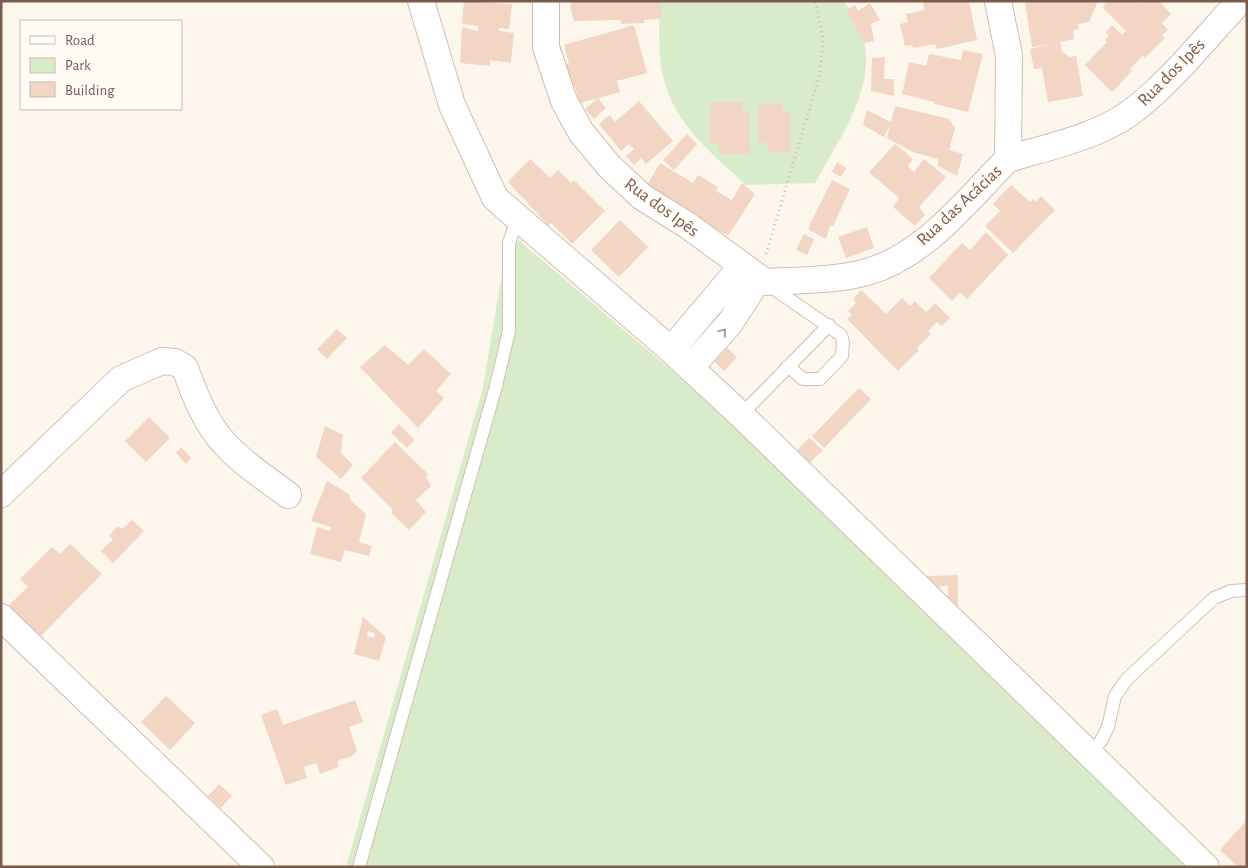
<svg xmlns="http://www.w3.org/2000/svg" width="1248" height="868" viewBox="0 0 1248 868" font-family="'Alegreya Sans',sans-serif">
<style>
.green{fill:#d8ecc9}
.building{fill:#f3d5c3;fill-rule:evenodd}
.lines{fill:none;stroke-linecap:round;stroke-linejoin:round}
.lane-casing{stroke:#d1beb0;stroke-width:14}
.street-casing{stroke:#d1beb0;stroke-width:28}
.path{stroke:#d9b8a5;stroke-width:3;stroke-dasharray:1 4;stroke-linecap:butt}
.lane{stroke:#fff;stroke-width:12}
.street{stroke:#fff;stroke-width:26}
.oneway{stroke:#af9d94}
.labels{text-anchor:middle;stroke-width:4.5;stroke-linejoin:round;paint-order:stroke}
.street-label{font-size:18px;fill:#7a5c4d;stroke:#fffaf3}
</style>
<rect width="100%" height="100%" fill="#fdf6ec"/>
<!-- green -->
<path class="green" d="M659 1H844C849 11 856 21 861 32 881 82 838 141 815 183L746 185C708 150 670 121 661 66 658 45 660 22 659 1Z
M509 232 731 421 1202 867H346L483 387Z"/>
<!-- building -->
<path class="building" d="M464 1 512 4 509 29 499 28V31L514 33 511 63 490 60V66L460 63 462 27 478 31V26L462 24Z
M573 1H661V19L644 20V23L621 24V20L574 21 570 7Z
M930 1H969L977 40 937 49 935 44 913 48 912 45 905 46 900 24 908 22 906 14 924 10 923 3Z
M1032 1H1098L1089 22 1078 24 1079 29 1073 30 1074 39 1060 42 1062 52 1070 57 1076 56 1083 96 1048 102 1042 68 1034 69 1030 49 1051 44 1032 47 1025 3Z
M1106 1H1136L1138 4 1141 1H1159L1171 14 1162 23 1168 30 1162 35 1165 38 1145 58 1143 55 1130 69 1132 71 1112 92 1085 65 1107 42 1105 40 1108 36 1106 32 1112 25 1122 35 1126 31 1103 8Z
M870 3 880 20 871 24 874 41 864 43 846 10 855 5 858 11Z
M634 25 647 73 617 81 620 92 580 103 575 87 568 89 561 65 569 63 564 45Z
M963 50 983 54 968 112 934 104V102L902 94 909 62 926 66 929 54 961 60Z
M885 57 884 79H894V96L871 91 872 58Z
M598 98 606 108 594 119 585 109Z
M639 101 673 141 646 164 641 158 634 165 626 156 634 149 629 144 621 151 599 124 610 115 615 122Z
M711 102H743V113H749L750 154H719V144H710Z
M783 103V112H790L791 152 768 153V143H758V104Z
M895 106 949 119 955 128 949 150 963 154 957 176 938 166V159L913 152 887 138 890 125 884 137 863 125 867 110 891 122Z
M687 134 697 144 674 170 663 160Z
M895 144 913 159 908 166 914 172 924 159 946 177 919 207 925 215 915 226 893 207 899 198 869 172Z
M530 159 550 178 558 170 571 183 574 180 605 211 572 244 551 223 548 225 508 182Z
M837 162 846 168 841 177 832 172Z
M660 163 693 183 698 175 718 187 716 191 732 200 742 183 755 194 728 236 657 194 647 185Z
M832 180 850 189 833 226H830L826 239 809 230 810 226H809Z
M1011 185 1030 202 1033 199 1036 202 1041 196 1055 210 1013 253 985 226 1000 211 993 204Z
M620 220 648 247 619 277 591 250Z
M867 227 874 248 846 258 838 237Z
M986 232 1008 255 967 299 960 292 952 301 929 278 962 243 970 250Z
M804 234 814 239 807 255 796 250Z
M861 290 886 314 902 298 910 306 915 301 926 312 935 303 950 318 942 326 937 322 928 331 931 334 917 348 919 350 898 371 847 319 852 314 848 311 856 303 853 299Z
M689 312 737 357 724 371 676 325Z
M337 329 347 338 327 359 317 349Z
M385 345 408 365 424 349 451 374 436 391 444 398 418 428 360 367Z
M859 388 871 399 824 448 812 436Z
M149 417 170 438 146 462 125 441Z
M399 424 415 440 407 448 391 433Z
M325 426 343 435 341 453 353 465 341 479 316 457Z
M809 438 823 450 810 463 797 450Z
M395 442 428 474 426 477 431 486 416 500 426 512 409 530 391 513 393 510 361 478Z
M181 447 191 458 186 464 176 453Z
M327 481 349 494 350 500 366 514 359 542 372 546 369 556 345 550 341 562 310 554 317 527 330 531 331 527 311 521Z
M132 520 144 531 113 563 101 551 113 539 109 536 118 526 122 529Z
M70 544 102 574 39 638 7 607 28 587 20 579 52 547 60 554Z
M958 575V607H948V586L928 587 927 576Z
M363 617 386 637 379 661 354 654ZM368 631 375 633 374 638 367 636Z
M166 696 195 723 170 750 141 722Z
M355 700 363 722 349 727 357 751 352 756 337 761 339 767 320 774 316 763 304 767 307 778 286 785 261 715 277 709 283 725Z
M219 784 232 796 221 808 208 796Z
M1247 820V867H1238L1220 850Z"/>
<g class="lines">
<!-- lane casing -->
<g class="lane-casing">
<path id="lane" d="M770 286 841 335 843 342 842 356 820 379H803L788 366
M741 415 829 325
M1088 755 1101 741 1108 727 1115 696 1126 680 1214 598 1231 591 1247 590
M359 867 496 386 509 331V243L517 219"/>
</g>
<!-- street casing -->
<g class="street-casing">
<path id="street" d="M421 1 452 105 495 198 671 350 741 415 1206 867
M546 1V47L564 101 581 132 609 166 642 197 687 225 765 282C798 280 835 281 867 272 925 256 968 199 1008 159L1009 56 998 1
M1008 159C1045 148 1095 137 1127 115 1166 88 1206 37 1240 1
M671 350 742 266
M690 368 730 323 759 278
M1 494 121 379 162 361 175 362 185 368C194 394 206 424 225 444 243 464 267 479 288 495
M1 617 261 867"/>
</g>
<!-- path -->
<path class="path" d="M766 254 819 77 823 39 815 1"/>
<!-- lane -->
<use href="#lane" class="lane"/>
<!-- street -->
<use href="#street" class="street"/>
</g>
<!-- one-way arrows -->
<defs><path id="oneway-chevron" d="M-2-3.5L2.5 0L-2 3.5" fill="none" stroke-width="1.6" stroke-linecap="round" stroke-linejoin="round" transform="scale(1.25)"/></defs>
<use class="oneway" href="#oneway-chevron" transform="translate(723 332) rotate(-50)"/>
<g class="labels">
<!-- street labels -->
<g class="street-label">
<text transform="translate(1171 72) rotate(-45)" y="6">Rua dos Ipês</text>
<text transform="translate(959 205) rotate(-43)" y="6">Rua das Acácias</text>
<text transform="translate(662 207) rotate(36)" y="6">Rua dos Ipês</text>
</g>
</g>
<!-- border -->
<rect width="1248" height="868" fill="none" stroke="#7a5c4d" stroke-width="5"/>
<!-- legend -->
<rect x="20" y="20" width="162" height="90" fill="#fffaf3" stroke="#cabbb1"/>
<rect x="30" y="36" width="25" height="8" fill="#ffffff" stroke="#cabbb1"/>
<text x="65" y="45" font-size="15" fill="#7a5c4d">Road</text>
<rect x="30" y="58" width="25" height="15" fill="#d8ecc9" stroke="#cabbb1"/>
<text x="65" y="70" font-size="15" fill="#7a5c4d">Park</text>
<rect x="30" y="82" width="25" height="15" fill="#f3d5c3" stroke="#cabbb1"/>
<text x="65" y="95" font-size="15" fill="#7a5c4d">Building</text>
</svg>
